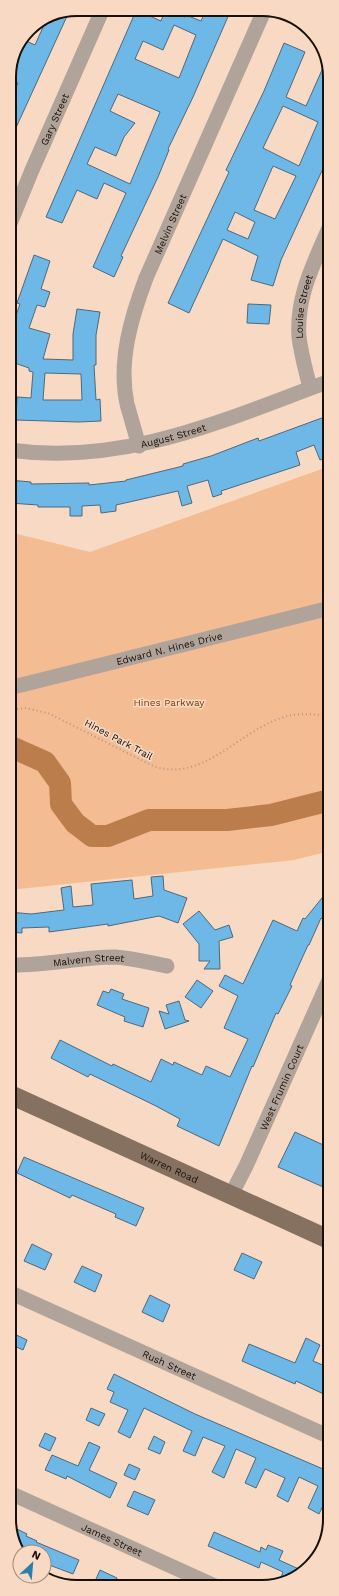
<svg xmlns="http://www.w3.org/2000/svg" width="339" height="1596" viewBox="0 0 339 1596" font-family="'Work Sans',sans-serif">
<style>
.green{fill:#f3bc92}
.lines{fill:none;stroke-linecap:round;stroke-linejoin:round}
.river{stroke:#bb7d4c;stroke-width:22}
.building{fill:#6eb8e7;stroke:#4e697c;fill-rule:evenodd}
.path{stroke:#b09988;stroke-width:2;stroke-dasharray:1 3;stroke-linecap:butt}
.minor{stroke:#b0a39a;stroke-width:15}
.major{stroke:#867060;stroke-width:19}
.labels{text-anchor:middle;stroke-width:3;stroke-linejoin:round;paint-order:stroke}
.street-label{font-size:10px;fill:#180f07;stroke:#f7d9c4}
.park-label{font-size:10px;fill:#793f00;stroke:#f7d9c4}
.rim{fill:none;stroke:#180f07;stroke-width:2}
</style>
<rect width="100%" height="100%" fill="#f7d9c4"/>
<!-- green -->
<path class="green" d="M330 466V851L294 860 9 890V532L90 552Z"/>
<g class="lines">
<!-- river -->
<path class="river" d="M9 746 45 762 60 783 61 804 75 823 92 836H108L149 820H227L271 815 330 800"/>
</g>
<!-- building -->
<path class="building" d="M205 12H230L193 97 168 149 169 150 158 177 121 256 123 257 114 277 93 267 126 193 104 183 97 199 77 190 62 223 46 217 135 13H143L161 21 164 13H175L185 17 186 15 201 21ZM174 25 196 35 179 78 135 59 143 41 163 50ZM118 94 160 112 130 184 87 164 95 147 116 156 124 137 135 123 110 111Z
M51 14H68L9 143V102L18 83 9 80V73L24 40 35 45 48 16Z
M284 43 305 52 286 97 306 106 326 61 329 69V152L326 162 281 260 273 286 251 280 258 256 223 239 189 313 168 303 229 172 226 170 264 91ZM283 106 318 122 299 166 263 148ZM273 166 296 176 275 219 254 210ZM235 212 255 222 248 239 227 230Z
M34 255 50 261 41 289 50 292 45 307 37 305 29 328 50 334 43 359 73 360V334L77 309 100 312 96 335V365H94L96 400 100 399 101 421 78 422 16 420 17 397 31 398 33 372 29 371V368L9 361V335L20 304 17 303ZM45 373 81 374 82 400H43Z
M248 304 271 305 269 324 247 323Z
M330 415V438L327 439 330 447V456L320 460 314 445 296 452 300 465 221 491 222 494 213 497 208 480 187 486 192 503 182 506 178 491 116 505V511L101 513 100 505 82 506V516H70V507H38V505L9 503V480L31 482V484L89 483V485L126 481V480L183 466V464L211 456 258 438 259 441Z
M163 876 164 890 187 898 178 923 159 916 108 926V924L49 932V927L22 928V933L9 932V912L31 914 64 910 61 888 71 886 73 907 93 905 91 884 132 880 134 899 153 896 151 877Z
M330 888V915L325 921 321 918 309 945H308L290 985 292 986 278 1014 276 1013 253 1067 252 1066 219 1146 177 1126 180 1119 156 1106 90 1074 88 1077 51 1058 60 1040 112 1066 113 1064 151 1082 161 1059 173 1065 174 1062 202 1075 206 1066 230 1077 248 1039 224 1028 238 996 219 986 225 975 243 984 273 920 297 931 303 918 305 919Z
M199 911 215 930 229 925 233 937 219 941 220 969H204L210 961H199V944L183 924Z
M197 980 213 991 201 1008 185 997Z
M111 989 124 994 122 999 149 1008 143 1027 124 1021 125 1017 97 1005 103 991 109 993Z
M179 1001 185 1020 189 1021 165 1029 159 1011 169 1014 166 1005Z
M295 1132 330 1148V1190L278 1167Z
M24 1157 144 1208 136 1226 115 1217 116 1214 72 1195 70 1198 17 1173Z
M32 1244 52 1254 45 1270 24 1261Z
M242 1253 262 1262 254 1279 234 1270Z
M82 1266 102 1275 95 1292 74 1282Z
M150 1295 170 1305 163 1322 142 1312Z
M10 1332 27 1340 23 1350 10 1344Z
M306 1338 320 1345 313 1361 330 1368V1397L296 1381 295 1384 242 1361 249 1344 295 1363Z
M114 1374 195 1414 330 1472V1491L319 1514 308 1508 318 1486 299 1477 288 1502 277 1496 285 1478 265 1469 256 1488 245 1483 256 1458 236 1449 224 1478 212 1472 225 1446 203 1437 195 1456 183 1451 192 1431 144 1408 130 1438 118 1432 128 1410 110 1402 114 1392 107 1389Z
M91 1408 105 1414 99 1426 86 1420Z
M45 1433 56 1438 50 1451 39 1446Z
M154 1436 165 1442 160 1454 148 1449Z
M89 1442 100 1447 89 1470 117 1483 110 1498 67 1476 66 1479 45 1470 52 1455 78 1466Z
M129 1464 140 1469 135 1480 124 1475Z
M134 1491 155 1500 148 1515 127 1506Z
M17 1529 27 1534 26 1536 37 1541 36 1542 79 1560 73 1574 44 1563V1552H21L11 1530 16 1532Z
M214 1532 260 1552 261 1547 266 1550 268 1545 283 1551 279 1560 301 1570 279 1582 283 1572 261 1562 259 1568 208 1546Z
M100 1570 117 1578 114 1586H93Z"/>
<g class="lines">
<!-- path -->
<path class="path" d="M9 710 26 708 48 713 153 766C202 783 237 733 281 718 297 712 313 715 330 715"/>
<!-- minor -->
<g class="minor">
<path id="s1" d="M9 226 32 170 101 13"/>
<path id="s2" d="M310 388C306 371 301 354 299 337 296 297 314 263 329 228"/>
<path id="s3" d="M139 446C135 432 131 418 127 404 118 361 131 318 146 278L264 11"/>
<path id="s4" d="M9 450C126 466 223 420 330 381"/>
<path id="s5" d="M9 688 330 608"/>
<path id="s6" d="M9 965C45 966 80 957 115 957 132 958 150 963 167 966"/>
<path id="s7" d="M231 1195 246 1166 330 978"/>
<path id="s8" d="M9 1292 330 1437"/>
<path id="s9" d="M10 1493 215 1586"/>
</g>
<!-- major -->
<path class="major" id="s10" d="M9 1094 330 1240"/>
</g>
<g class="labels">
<!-- street labels -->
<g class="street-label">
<text dy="4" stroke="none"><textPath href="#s1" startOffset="116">Gary Street</textPath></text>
<text dy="4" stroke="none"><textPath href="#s3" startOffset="232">Melvin Street</textPath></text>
<text dy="4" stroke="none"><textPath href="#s2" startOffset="83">Louise Street</textPath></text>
<text dy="4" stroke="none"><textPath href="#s4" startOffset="166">August Street</textPath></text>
<text dy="4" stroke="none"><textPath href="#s5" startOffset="165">Edward N. Hines Drive</textPath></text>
<text transform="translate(119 739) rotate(28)" y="4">Hines Park Trail</text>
<text dy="4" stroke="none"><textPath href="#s6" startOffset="80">Malvern Street</textPath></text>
<text dy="4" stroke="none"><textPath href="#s7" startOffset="119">West Frumin Court</textPath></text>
<text dy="4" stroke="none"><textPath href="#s10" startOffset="176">Warren Road</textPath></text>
<text dy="4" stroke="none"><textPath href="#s8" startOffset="176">Rush Street</textPath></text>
<text dy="4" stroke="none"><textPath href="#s9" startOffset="112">James Street</textPath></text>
</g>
<!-- park labels -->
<g class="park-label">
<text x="169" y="706">Hines Parkway</text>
</g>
</g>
<!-- crop -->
<path d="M0 0H339V1596H0ZM77 16H262A61 61 0 0 1 323 77V1519A61 61 0 0 1 262 1580H77A61 61 0 0 1 16 1519V77A61 61 0 0 1 77 16Z" fill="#f7d9c4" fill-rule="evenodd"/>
<path class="rim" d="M77 16H262A61 61 0 0 1 323 77V1519A61 61 0 0 1 262 1580H77A61 61 0 0 1 16 1519V77A61 61 0 0 1 77 16Z"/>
<!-- north arrow -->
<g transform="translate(32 1564) rotate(26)"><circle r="19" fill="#f7d9c4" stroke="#9e8878"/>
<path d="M0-3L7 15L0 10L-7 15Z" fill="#2a7faf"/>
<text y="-6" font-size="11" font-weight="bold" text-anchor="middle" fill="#180f07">N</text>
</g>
</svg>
